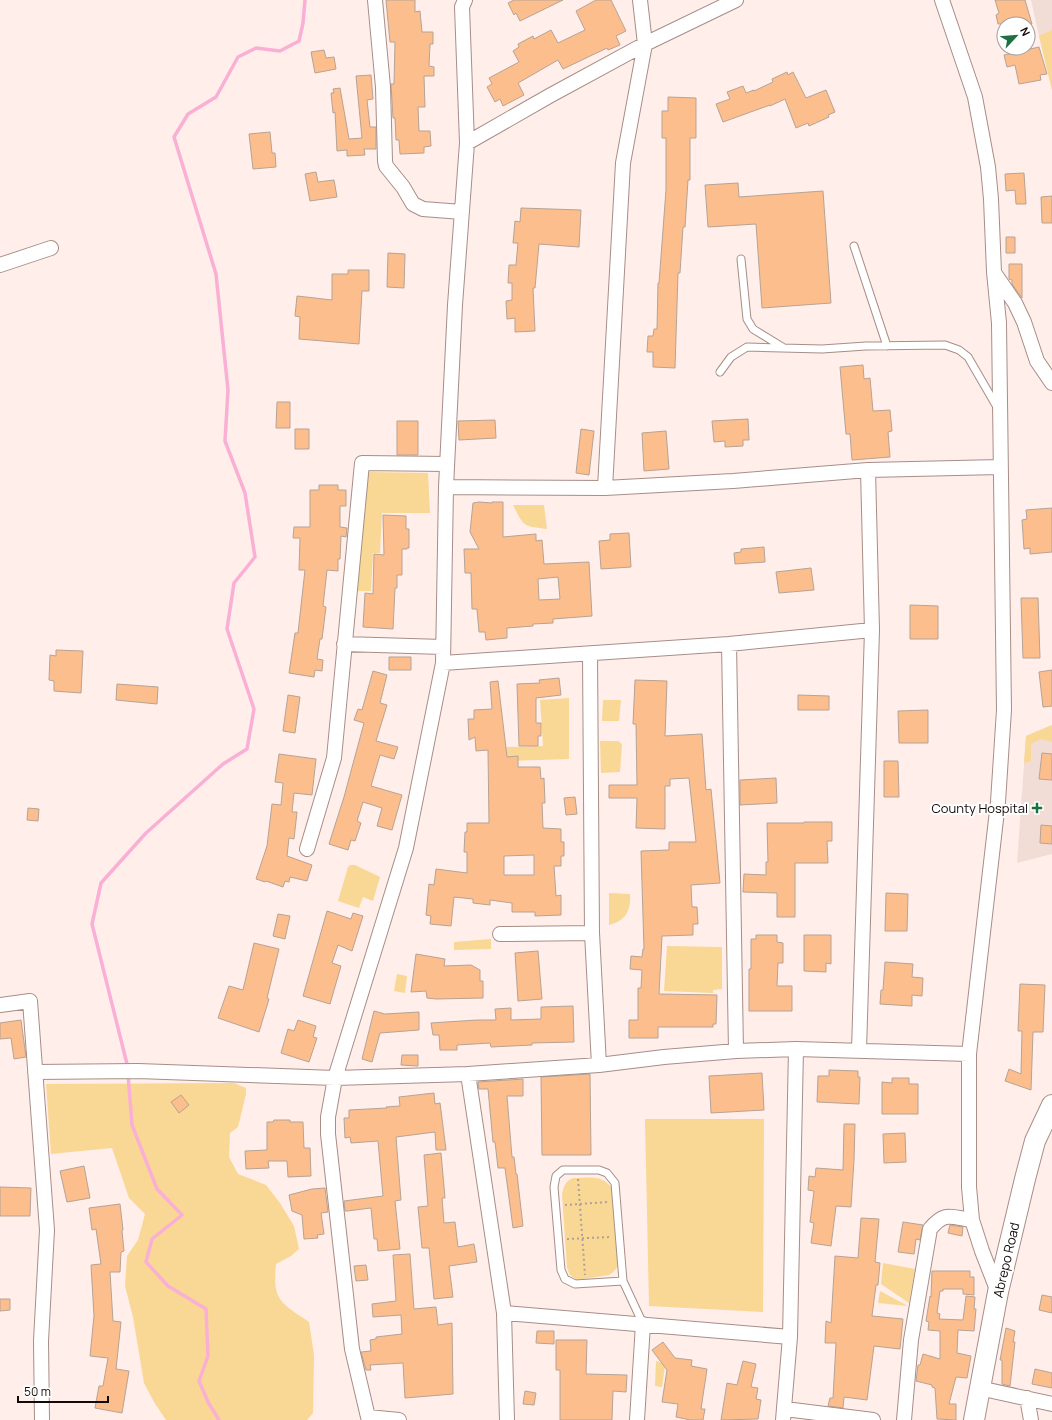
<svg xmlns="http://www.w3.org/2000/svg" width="1052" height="1420" viewBox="0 0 1052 1420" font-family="Manrope,sans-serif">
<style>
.built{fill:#f2dcd6}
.green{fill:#f9d795}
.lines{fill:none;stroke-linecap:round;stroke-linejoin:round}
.stream{stroke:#f9b0d4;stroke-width:3.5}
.building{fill:#fcbe8d;stroke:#b7a394;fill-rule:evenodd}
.lane-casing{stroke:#a78e87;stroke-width:9}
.street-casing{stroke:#a78e87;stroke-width:16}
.secondary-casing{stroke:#a78e87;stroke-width:22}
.path{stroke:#aea09d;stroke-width:2;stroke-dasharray:2 3;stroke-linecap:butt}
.lane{stroke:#fff;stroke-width:7}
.street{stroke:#fff;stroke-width:14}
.secondary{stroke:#fff;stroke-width:20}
.poi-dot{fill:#1c7041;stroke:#fff;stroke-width:1.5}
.labels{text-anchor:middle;stroke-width:4;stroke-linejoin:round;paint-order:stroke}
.poi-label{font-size:13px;fill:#120a08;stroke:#fff;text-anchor:end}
.street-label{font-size:13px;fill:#120a08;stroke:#fff}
</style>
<rect width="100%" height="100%" fill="#ffeeea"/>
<!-- built -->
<path class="built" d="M1031 0H1052V90L1039 36Z
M1052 725V854L1017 863 1026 736Z"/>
<!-- green -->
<path class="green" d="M1052 30V90L1039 36Z
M368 472 428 473 430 513H382L380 553H373L371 591H353Z
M513 505H544L547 529C523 526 524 527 513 505Z
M569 698V759L507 761 506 747 543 746 540 700Z
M603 700H621L619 721H602Z
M1052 725V742L1042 739 1034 742 1031 745V761L1024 763 1026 736Z
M600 741H618L622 744 620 772 601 773Z
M350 865H355L380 877 373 901 363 897 359 908 338 901 348 867Z
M609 893 630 894C631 910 626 921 609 925Z
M491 939V949L454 950V942Z
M667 946 722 947V989L713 990V993L664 991Z
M397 974 407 976 405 993 394 991Z
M234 1083 246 1088V1094L238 1127 230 1133 229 1157 238 1174 266 1185 280 1203 294 1226 299 1249 291 1256 276 1264C272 1301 281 1303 309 1322L314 1355 313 1413 307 1420H166L154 1402 144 1383 133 1317 125 1286 127 1256 138 1240 145 1214 129 1198 112 1148 51 1154 46 1084Z
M645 1119H764L763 1312 649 1306Z
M573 1178C590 1178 603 1174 613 1190L619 1260C618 1267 616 1271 609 1275L577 1280 570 1275 567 1268 562 1194C564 1186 565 1181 573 1178Z
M883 1263 915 1269 909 1303 881 1284Z
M880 1291 908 1306 878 1303Z
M666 1359 662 1387 655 1386 656 1361 662 1363Z"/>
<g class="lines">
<!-- stream -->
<path class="stream" d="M128 1068 92 924 101 883 146 833 223 764 247 749 254 709 227 629 234 583 255 557 245 493 225 441 228 390 216 274 174 137 188 114 216 97 238 57 256 48 280 51 299 41 303 23 305 0
M128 1074 132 1125 157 1189 182 1215 152 1239 146 1262 168 1286 206 1309 208 1356 199 1381 208 1402 219 1420"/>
</g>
<!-- building -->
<path class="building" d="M386 0H415V12L420 11 422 32H433V44H430L429 66 434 67V76H424L425 107H418L419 131H430L431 146 424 147V153L400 154 399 140H396L395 118H393L391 84H394L395 42H390Z
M514 0H563L520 21 516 13 514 15 508 3Z
M596 0H611L626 31 616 36 620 45 608 50 607 48 563 69 558 60 518 83 524 95 503 106 500 99 495 102 487 87 492 84 489 78 519 62 513 51 519 47 518 44 533 36 534 39 551 30 558 43 585 30 576 11Z
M995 0H1025L1032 24H998L996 15 999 13Z
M1039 47 1047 74 1040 75 1041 80 1019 84 1015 65 1007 67 1004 55Z
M324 50 326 58 334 57 336 69 315 73 311 52Z
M787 72 788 75 793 72 806 98 826 90 835 112 828 115 829 117 809 126 808 123 796 128 785 99 770 106V105L723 122 716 104 730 99 727 92 743 86 746 93 754 90V91L773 82 772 79Z
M371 75 373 99 367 100 370 127H376V149H364L365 155 347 156V150L337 151 335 112 333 113 331 93H334L333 89 340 88 349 139 362 138 356 76Z
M668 97 696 98V138H690V180H688L685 227H683L680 273H678L675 368 653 367V352H647L648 336H653L654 329H657L658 283H659L666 190V138H662V111H668Z
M270 132 272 153H275L276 167 253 169 249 134Z
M316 172 318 182 334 180 337 197 310 201 305 174Z
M1024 173 1026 204H1016L1015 190 1006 191 1005 174Z
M738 183 739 197 823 191 831 303 762 308 756 224 708 227 705 185Z
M1052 196V223H1042L1041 197Z
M521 208 581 210 579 247 539 244 535 288H533L535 331 515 332V318L507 319 506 301 512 300V283H508L509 265H516L518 243H513L515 221 520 222Z
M1006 237H1015V253H1006Z
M388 253 405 254 404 288 387 287Z
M1009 264H1022V298L1012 284V280L1009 279Z
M348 270H369V291H362L359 344 299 339 300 317 295 316 297 296 332 300V274H348Z
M863 365 864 379 870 378 873 411 890 410 892 431 888 432 890 457 852 460 850 434H846L840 367Z
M277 402H290V428H276Z
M748 419 749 440H743V446L725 447V441L714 442 712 421Z
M495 420 496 438 459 440 458 421Z
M397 421H418V455H397Z
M295 429H309V449H295Z
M581 429 594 431 589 475 576 473Z
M666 431 669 469 644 471 642 433Z
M319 485H338V490H346V506H340V527L347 528 346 537 341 536 340 559H338V571L327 570 323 606 326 607 322 639H320L317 659 323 660 322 671 315 670 314 677 289 673 295 633H298L305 570H299L300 538H293L294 527H310V490H319Z
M479 502 492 503V502H503V537L536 534V541L542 540 544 564 589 562 592 616 553 619V623L533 624V626L507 628V638L486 640 485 632H479L477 609H472L471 573H465L464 549H479L470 532 473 503ZM558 577 560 599 539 600 538 579Z
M1052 508V552L1030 554V548L1024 549 1022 520 1027 519 1026 510Z
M383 515 406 516V529H409V548H407V549H402V575H397V588H395L393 629 363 627 365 593 373 594 374 554 384 555Z
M629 533 631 567 601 569 599 541 610 540V534Z
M764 547 765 562 735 564 734 553 741 552V549Z
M811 568 814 590 779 593 776 572Z
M1021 598H1038L1040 658H1023Z
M910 605 938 606V639H910Z
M56 650 83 651 81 693 54 691V681L49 680 50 655 56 656Z
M389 657H411V670H389Z
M1052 670V706L1043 707 1039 672Z
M373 671 387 675 380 703 387 705 376 741 398 747 394 759 380 755 371 786 402 795 392 830 377 826 382 808 363 802 357 821 361 823 355 841 351 840 348 850 329 844 344 797 364 723 354 720 358 709 362 710Z
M559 678 561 695 536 698V723H541V736H538V746H519L517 684 540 683 539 680Z
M635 680 667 681 665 736 702 734 706 790 711 789 720 883 691 885 692 907H697L698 924H693V935L662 936 659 994 717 995 716 1024H713V1027H658V1038H629V1020H638V988H641L642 970 630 969 631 956 642 957 643 949H644L641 851 669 850V842H696L689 778 670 779V786H665V829L636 828 637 798H609V785H637L636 724H633Z
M498 681 507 757 518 756V767H540L541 779 544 778 545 803H542L543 828 561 829V842H564V856H561V866H554L556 896 561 895V915L535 916V912H512V903L490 900V905L473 903V899L454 897 451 926 430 924 431 916 426 915 429 884 434 885 436 869 467 873V852H464L465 832H467V823H489L488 750 476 751 475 737 469 740 468 719H474V710L492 709 490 682ZM534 855V875H504V856Z
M117 684 158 687 157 704 116 700Z
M288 695 300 697 295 733 283 731Z
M798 695 829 696V710H798Z
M928 710V743H899L898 711Z
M1042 753 1052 754V780L1039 779Z
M279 754 316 759 312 795 294 793 292 812H297L294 839 289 838 287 856 312 865 307 881 290 877 289 882 285 881 283 887 266 881 265 882 256 879 267 846 272 804 281 805 283 783 275 782Z
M884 761H898L899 797H884Z
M776 778 777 803 740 805V780Z
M575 797 577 814 566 815 564 798Z
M28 808 39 809 38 821 27 820Z
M804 822H832V841H827L828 863H795V917H777V893L743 892 744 874 766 875V862H768L767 823H804Z
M1041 825 1052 826V844L1040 843Z
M886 893 908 894 907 931H885Z
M327 911 351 919 353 913 363 916 352 951 338 945 332 963 341 966 330 1004 303 996Z
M278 914 290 916 285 939 273 936Z
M756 935H777V942L783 943V963H778L777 986H792V1011H749V969H751V939H756Z
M804 935H831V964L826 963V972L804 971Z
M254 943 279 949 267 998 269 999 259 1032 218 1018 229 986 243 990Z
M538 951 542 999 518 1001 515 953Z
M416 954 445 959 444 966 471 965 480 970V981H483V998L436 999 427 998 426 991 411 992Z
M885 962 913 964 912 977 923 978 922 996 912 995V1006L880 1004 881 990H883Z
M1020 984 1045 985 1043 1032H1033L1031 1090 1005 1081 1009 1069 1021 1074 1022 1031H1018Z
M573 1006 574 1042 532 1043V1045L491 1047 490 1043 457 1045V1050H440L439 1035H433L431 1023 477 1020H496L495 1009 511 1008V1020L541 1019V1007Z
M374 1011 385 1014 419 1012V1030L380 1033 372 1062 362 1059Z
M21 1020 26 1057 14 1059 11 1038 0 1039V1023Z
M298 1020 316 1026 313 1037 317 1038 309 1062 281 1053 288 1029 294 1031Z
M402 1055H418V1066L401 1065Z
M829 1070 858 1071V1077H860L859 1104 817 1102 818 1076H829Z
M762 1073 764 1110 711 1113 709 1076Z
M590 1074 591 1155H542L541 1077Z
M892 1078H909V1084H918V1114H882V1082L892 1083Z
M523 1079V1096H507L512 1157H514L516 1174H517L523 1226 513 1228 505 1168H498L495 1142H493L488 1089H479L478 1082Z
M434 1093 435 1104 440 1103 446 1150H436L435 1132 396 1137 401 1200 395 1201 400 1249 378 1251 377 1239H374L371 1208 347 1211H345L344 1201 383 1196 378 1141 351 1143 350 1137 345 1138 344 1118H349V1110L387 1108 386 1107 400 1106 399 1097Z
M181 1095 189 1105 179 1113 171 1102Z
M274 1120H290V1122H303L304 1148H310L311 1176 288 1177 287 1161H268L269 1168 246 1169 245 1151 267 1150V1122H273Z
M844 1124H855L854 1160 851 1207 836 1206 831 1246 811 1243 814 1223 810 1222 814 1191 808 1190 809 1176 815 1177 816 1168 843 1170Z
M905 1133 906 1162 884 1163 883 1134Z
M441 1153 445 1198H442L444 1223 455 1222 458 1247 474 1244 477 1262 449 1266 453 1297 434 1299 429 1248H422L418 1207 428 1206 424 1155Z
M84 1166 90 1198 67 1202 60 1171Z
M0 1187 31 1188 30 1216H0Z
M325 1188 328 1212 321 1213 324 1234 317 1235 318 1238 304 1239 302 1215 292 1211 289 1195 312 1189Z
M120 1204 123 1230 122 1231 124 1251 121 1252 120 1272H110L113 1321 121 1322 116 1369 129 1371 122 1413 95 1408 99 1386H103L108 1358 90 1356 94 1316 91 1265 101 1264 96 1229 92 1230 89 1208Z
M861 1218 879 1219 875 1262 880 1263 878 1285H876L872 1316 903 1319 900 1349 874 1346 867 1400 844 1397 843 1408 828 1406 830 1398H833L836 1343H825L826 1321 831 1323 835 1256 858 1258Z
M903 1222 923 1225 920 1240 916 1239 914 1254 898 1252Z
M950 1225 963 1227 962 1236 948 1233Z
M410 1254 414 1309 436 1307 438 1325 452 1323 453 1394 405 1398 403 1363 370 1365 371 1370H366L361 1352 371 1351 370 1340 376 1339V1337L402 1334 401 1315 373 1317 372 1304 396 1301 393 1255Z
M366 1265 368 1280 356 1281 354 1266Z
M932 1271H970V1277H974V1295L963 1294V1289H943V1291H940L937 1313 940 1314 939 1319 963 1320 966 1296 975 1297 974 1309H976L974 1331 958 1330 957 1353 971 1356 967 1378 956 1377 949 1404H956V1420L937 1419 935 1388 932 1387V1385L916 1381 918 1365H920L923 1354 940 1359V1331L928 1330 929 1322 926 1321 930 1296 931 1297Z
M1042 1295 1052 1297V1313L1039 1310Z
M0 1299H10V1310L0 1311Z
M1006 1328 1015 1331 1013 1342H1015L1010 1386 1002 1384V1360H1000Z
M537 1331H554V1344L536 1343Z
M556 1340H587L586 1374 627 1375 626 1392 613 1391 612 1420H560V1370H556Z
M663 1342 675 1358 692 1360 691 1366 707 1369 701 1409H705L703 1420H690L676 1417 678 1404 662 1402 667 1370 652 1350Z
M743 1361 756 1364 751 1387 758 1388 756 1399 761 1400 758 1419 721 1420 727 1383 737 1385Z
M1035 1369 1052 1373V1388L1032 1384Z
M525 1391 536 1393 534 1405 523 1404Z"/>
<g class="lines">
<!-- lane casing -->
<g class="lane-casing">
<path id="lane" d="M854 246 887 346
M741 259 747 319 753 329 784 348
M720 372 731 357 747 347 822 349 866 346 945 345 959 350 968 357 997 407
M623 1281 575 1284 565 1279 561 1270 554 1187 556 1176 563 1170H599L607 1173 615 1183 623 1281 643 1324"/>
</g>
<!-- street casing -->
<g class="street-casing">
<path id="street" d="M375 0 383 87 385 161 386 166 403 187 413 204 423 209 462 212
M942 0 975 97 988 167 991 199 994 272 999 323 1004 710 998 802 969 1054V1187L972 1220 982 1251 998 1292
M467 143 551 95 645 44 736 0
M0 265 51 248
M995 274 1015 303 1024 322 1037 361 1052 383
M446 487 605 488 733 481 868 470 1000 467
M605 488 623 163 645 44 640 0
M344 644 443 647
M729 644 736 1051
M590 654 592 933 599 1065
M443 663 729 644 872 630
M307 849 334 758 362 463 447 464
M500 934 592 933
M0 1005 30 1001 47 1230 41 1341 42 1420
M859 1050 872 630 868 470
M35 1072 138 1071 335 1078 468 1074 599 1065 664 1057 736 1051 796 1049 969 1054
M468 1074 504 1313 507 1420
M504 1313 790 1337
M979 1388 1052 1404
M1027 1398 1031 1420
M785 1409 873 1420
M399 1420 368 1417 352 1349 328 1134V1117L335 1078 406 848 443 663 446 487 455 305 467 143 462 7 465 0
M637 1420 643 1324
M783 1420 790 1337 796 1049
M904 1420 911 1340 930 1229C945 1211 950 1217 972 1220"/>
</g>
<!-- secondary casing -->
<g class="secondary-casing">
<path id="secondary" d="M974 1420 998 1292 1025 1179 1035 1141 1052 1105"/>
</g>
<!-- path -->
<path class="path" d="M578 1179 585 1275
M565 1205 608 1202
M567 1239 611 1237"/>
<!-- lane -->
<use href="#lane" class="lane"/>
<!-- street -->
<use href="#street" class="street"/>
<!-- secondary -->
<use href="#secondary" class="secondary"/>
</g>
<!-- markers -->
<path class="poi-dot" d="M1035 802h4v4h4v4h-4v4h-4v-4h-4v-4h4z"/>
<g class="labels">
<!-- poi labels -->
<g class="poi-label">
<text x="1028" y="813">County Hospital</text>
</g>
<!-- street labels -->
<g class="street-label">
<text transform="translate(1006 1260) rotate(-77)" y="5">Abrepo Road</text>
</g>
</g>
<!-- north arrow -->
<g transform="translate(1016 36) rotate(64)"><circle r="19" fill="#ffffff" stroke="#a09d9c"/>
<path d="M0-3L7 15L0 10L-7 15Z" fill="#1c7041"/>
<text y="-6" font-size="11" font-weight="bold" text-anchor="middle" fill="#120a08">N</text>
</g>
<!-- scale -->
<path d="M18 1396v6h90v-6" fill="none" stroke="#120a08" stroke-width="2"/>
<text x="24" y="1396" font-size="12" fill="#120a08" stroke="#ffffff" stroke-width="3" paint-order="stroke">50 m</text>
</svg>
